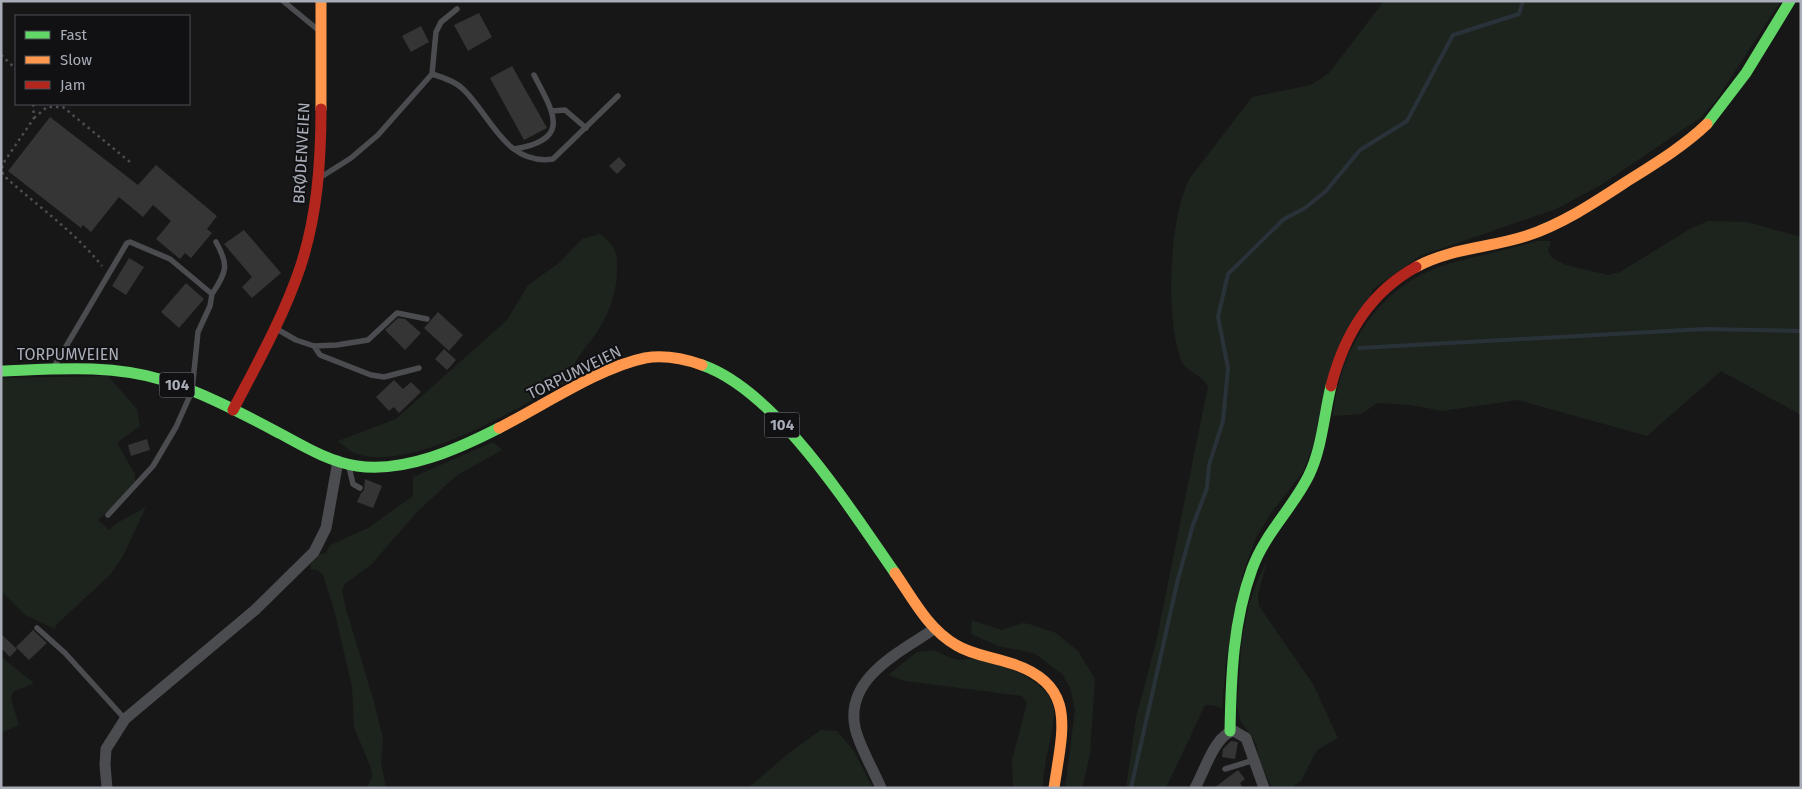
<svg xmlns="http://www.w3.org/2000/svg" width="1802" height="789" viewBox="0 0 1802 789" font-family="'Fira Sans',sans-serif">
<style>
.green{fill:#1d241e}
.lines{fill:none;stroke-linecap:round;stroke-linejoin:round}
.stream{stroke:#2a3239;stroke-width:4}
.building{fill:#353536}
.path{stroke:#4d4e52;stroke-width:2.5;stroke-dasharray:2.5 4;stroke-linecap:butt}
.lane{stroke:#4b4c50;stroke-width:5.5}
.street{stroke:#4b4c50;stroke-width:11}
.fast{stroke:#63d668;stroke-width:11}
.slow{stroke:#ff974d;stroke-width:11}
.jam{stroke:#b3261e;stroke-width:11}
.labels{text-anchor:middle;stroke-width:4;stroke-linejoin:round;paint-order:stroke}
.shield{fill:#111113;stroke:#7b7e86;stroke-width:1}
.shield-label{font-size:15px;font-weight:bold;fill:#a8adb8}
.street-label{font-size:16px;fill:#a8adb8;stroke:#111113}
</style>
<rect width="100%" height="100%" fill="#171717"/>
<!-- green -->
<path class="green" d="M1384 1H1781L1715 102 1700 118 1601 185 1556 209 1420 256 1373 289 1303 472 1271 513 1257 536 1244 570 1226 662 1222 709 1213 705H1205L1166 788H1126L1136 718 1156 642 1208 386C1202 375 1185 371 1181 360 1165 317 1169 217 1190 178L1252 97 1311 85 1329 73Z
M1708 221 1747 222 1801 237V415L1721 371 1647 436 1518 400 1442 411 1411 405 1377 403 1362 414 1333 416C1340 349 1378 286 1445 265 1475 256 1507 250 1537 241H1551L1548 251 1551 257 1566 265 1608 275 1620 272 1690 229Z
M600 234C616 246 618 252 617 273 616 296 608 316 595 335 584 350 572 362 568 381 516 408 415 472 357 454 350 452 343 445 338 441L396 419 507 320 528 285 559 263 582 239Z
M108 376 137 409 140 426 117 443 135 474V486L98 520 109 530 117 523 146 507 123 556 110 575 56 625 55 629 25 615 1 591V378Z
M493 442 502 450 456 476 416 513 372 564 345 584 342 591 346 609 374 702 383 739 381 762 386 788H367L372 776 371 768 354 727 352 687 334 609 323 575 317 570 310 569 312 561 320 554 326 553 330 545 368 528 413 496V477Z
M1267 561 1258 595 1259 606 1313 684 1338 738 1317 750 1301 781 1291 788H1272L1260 762 1256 744 1240 720 1237 706 1242 636 1249 604 1258 579Z
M972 620 1001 630 1023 623 1029 624 1056 633 1078 651 1095 679 1090 755 1082 788H1065L1075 710 1070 688 1062 674 1034 653 998 646 971 634Z
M934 650C941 653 948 657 955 659 961 661 968 658 974 659 1001 663 1057 682 1054 716 1052 740 1043 763 1043 788H1013L1012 760 1027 703 1022 696 905 681 888 675 917 652Z
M1 657 34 683 13 692 11 699 19 725 1 733Z
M821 730 837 731 854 751 873 788H748L790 752Z"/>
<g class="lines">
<!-- stream -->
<path class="stream" d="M1359 348 1705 329 1801 331
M1131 788 1178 579 1193 525 1207 488 1209 465 1223 421 1228 368 1218 317 1228 274 1284 219 1305 208 1326 191 1360 150 1407 121 1453 35 1519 14 1523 1"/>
</g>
<!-- building -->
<path class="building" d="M479 13 492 37 468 51 454 25Z
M421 26 429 42 411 52 402 36Z
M512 66 547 128 524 140 490 78Z
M50 117 138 185 156 165 217 216 207 229 212 233 191 258 185 253 180 259 156 239 171 221 153 205 143 217 119 197 91 232 83 225 81 228 8 171Z
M619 157 626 165 617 174 609 166Z
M244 230 281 273 252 298 242 287 252 277 224 244Z
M129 258 144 267 126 295 112 286Z
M186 283 204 299 179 328 161 312Z
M438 312 463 335 449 351 424 328Z
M398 318 405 319 421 333 405 350 385 330Z
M444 349 456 360 447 370 435 359Z
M394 380 403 389 411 382 421 392 399 413 394 407 389 411 376 397Z
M147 439 150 450 131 456 128 445Z
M365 479 382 486 373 508 357 502 361 493 364 490Z
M33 630 47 643 29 660 16 647Z
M1 634 17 649 10 657 1 648Z
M1231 741 1238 742 1235 759 1222 757 1223 749Z
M1238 770 1245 779 1240 783 1243 788H1214Z"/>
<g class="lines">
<!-- path -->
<path class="path" d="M1 55 16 69
M33 104 34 118 2 165 3 175C37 206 73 230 102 266
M34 118 47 107H63L130 162"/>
<!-- lane -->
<path class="lane" d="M283 1 317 29
M432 74C442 77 455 81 463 89 491 116 506 166 553 159L618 96
M552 111 565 110 586 128
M514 149C573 140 553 112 534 75
M321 177 351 158 378 135 432 74 436 32 441 22 457 9
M212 294C227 272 229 265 216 242
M275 328 296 340 314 346 337 345 368 340 397 313 427 319
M314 346 320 355 371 375 384 377 419 368
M55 365 127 243 130 242 170 259 212 294 210 306 198 332 192 391 176 427 153 466 108 515
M349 467 353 484 360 488
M37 628 65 653 125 719
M1225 769 1254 760"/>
<!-- street -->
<path class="street" d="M107 788 105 765 106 749 125 719 255 610 314 552 326 528 338 461
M881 788C874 771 858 744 855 727 845 678 900 652 934 629
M1195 788C1204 772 1216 733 1234 731L1246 738 1264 788"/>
<!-- fast -->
<path class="fast" d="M1707 124 1746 73 1790 1
M702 365C777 391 850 509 895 573
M1 371C55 369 111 364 163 380 204 393 243 414 281 434 305 447 330 462 357 466 405 473 458 449 499 428
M1230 731C1231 676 1233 621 1252 569 1265 533 1293 508 1309 475 1322 448 1324 415 1331 386"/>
<!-- slow -->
<path class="slow" d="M321 1V109
M1416 267C1451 248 1489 248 1526 236 1563 224 1597 201 1629 180 1656 163 1684 146 1707 124
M499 428C541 407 600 367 645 358 663 355 685 359 702 365
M895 573C913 599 928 629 956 645 972 655 992 657 1010 663 1079 684 1062 731 1054 788"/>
<!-- jam -->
<path class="jam" d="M1331 386C1344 335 1369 293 1416 267
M233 410C257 364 283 318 300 268 317 217 321 163 321 109"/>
</g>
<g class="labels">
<!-- shield labels -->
<g class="shield">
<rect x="159.5" y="372.5" width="35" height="25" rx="4"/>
<rect x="764.5" y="412.5" width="35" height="25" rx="4"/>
</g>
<g class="shield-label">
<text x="177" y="390">104</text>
<text x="782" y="430">104</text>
</g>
<!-- street labels -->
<g class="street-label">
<text transform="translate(301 153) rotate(-87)" y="6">BRØDENVEIEN</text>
<text x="68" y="360">TORPUMVEIEN</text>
<text transform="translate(574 372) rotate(-26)" y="6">TORPUMVEIEN</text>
</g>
</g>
<!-- border -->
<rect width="1802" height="789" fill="none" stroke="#a8adb8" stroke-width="5"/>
<!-- legend -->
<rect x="15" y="15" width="175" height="90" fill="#111113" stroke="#4d4f55"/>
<rect x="25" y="31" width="25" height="8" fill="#63d668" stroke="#4d4f55"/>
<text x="60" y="40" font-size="15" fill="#a8adb8">Fast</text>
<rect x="25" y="56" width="25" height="8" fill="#ff974d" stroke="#4d4f55"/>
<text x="60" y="65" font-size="15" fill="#a8adb8">Slow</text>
<rect x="25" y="81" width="25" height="8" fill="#b3261e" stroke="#4d4f55"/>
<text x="60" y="90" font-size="15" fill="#a8adb8">Jam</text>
</svg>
